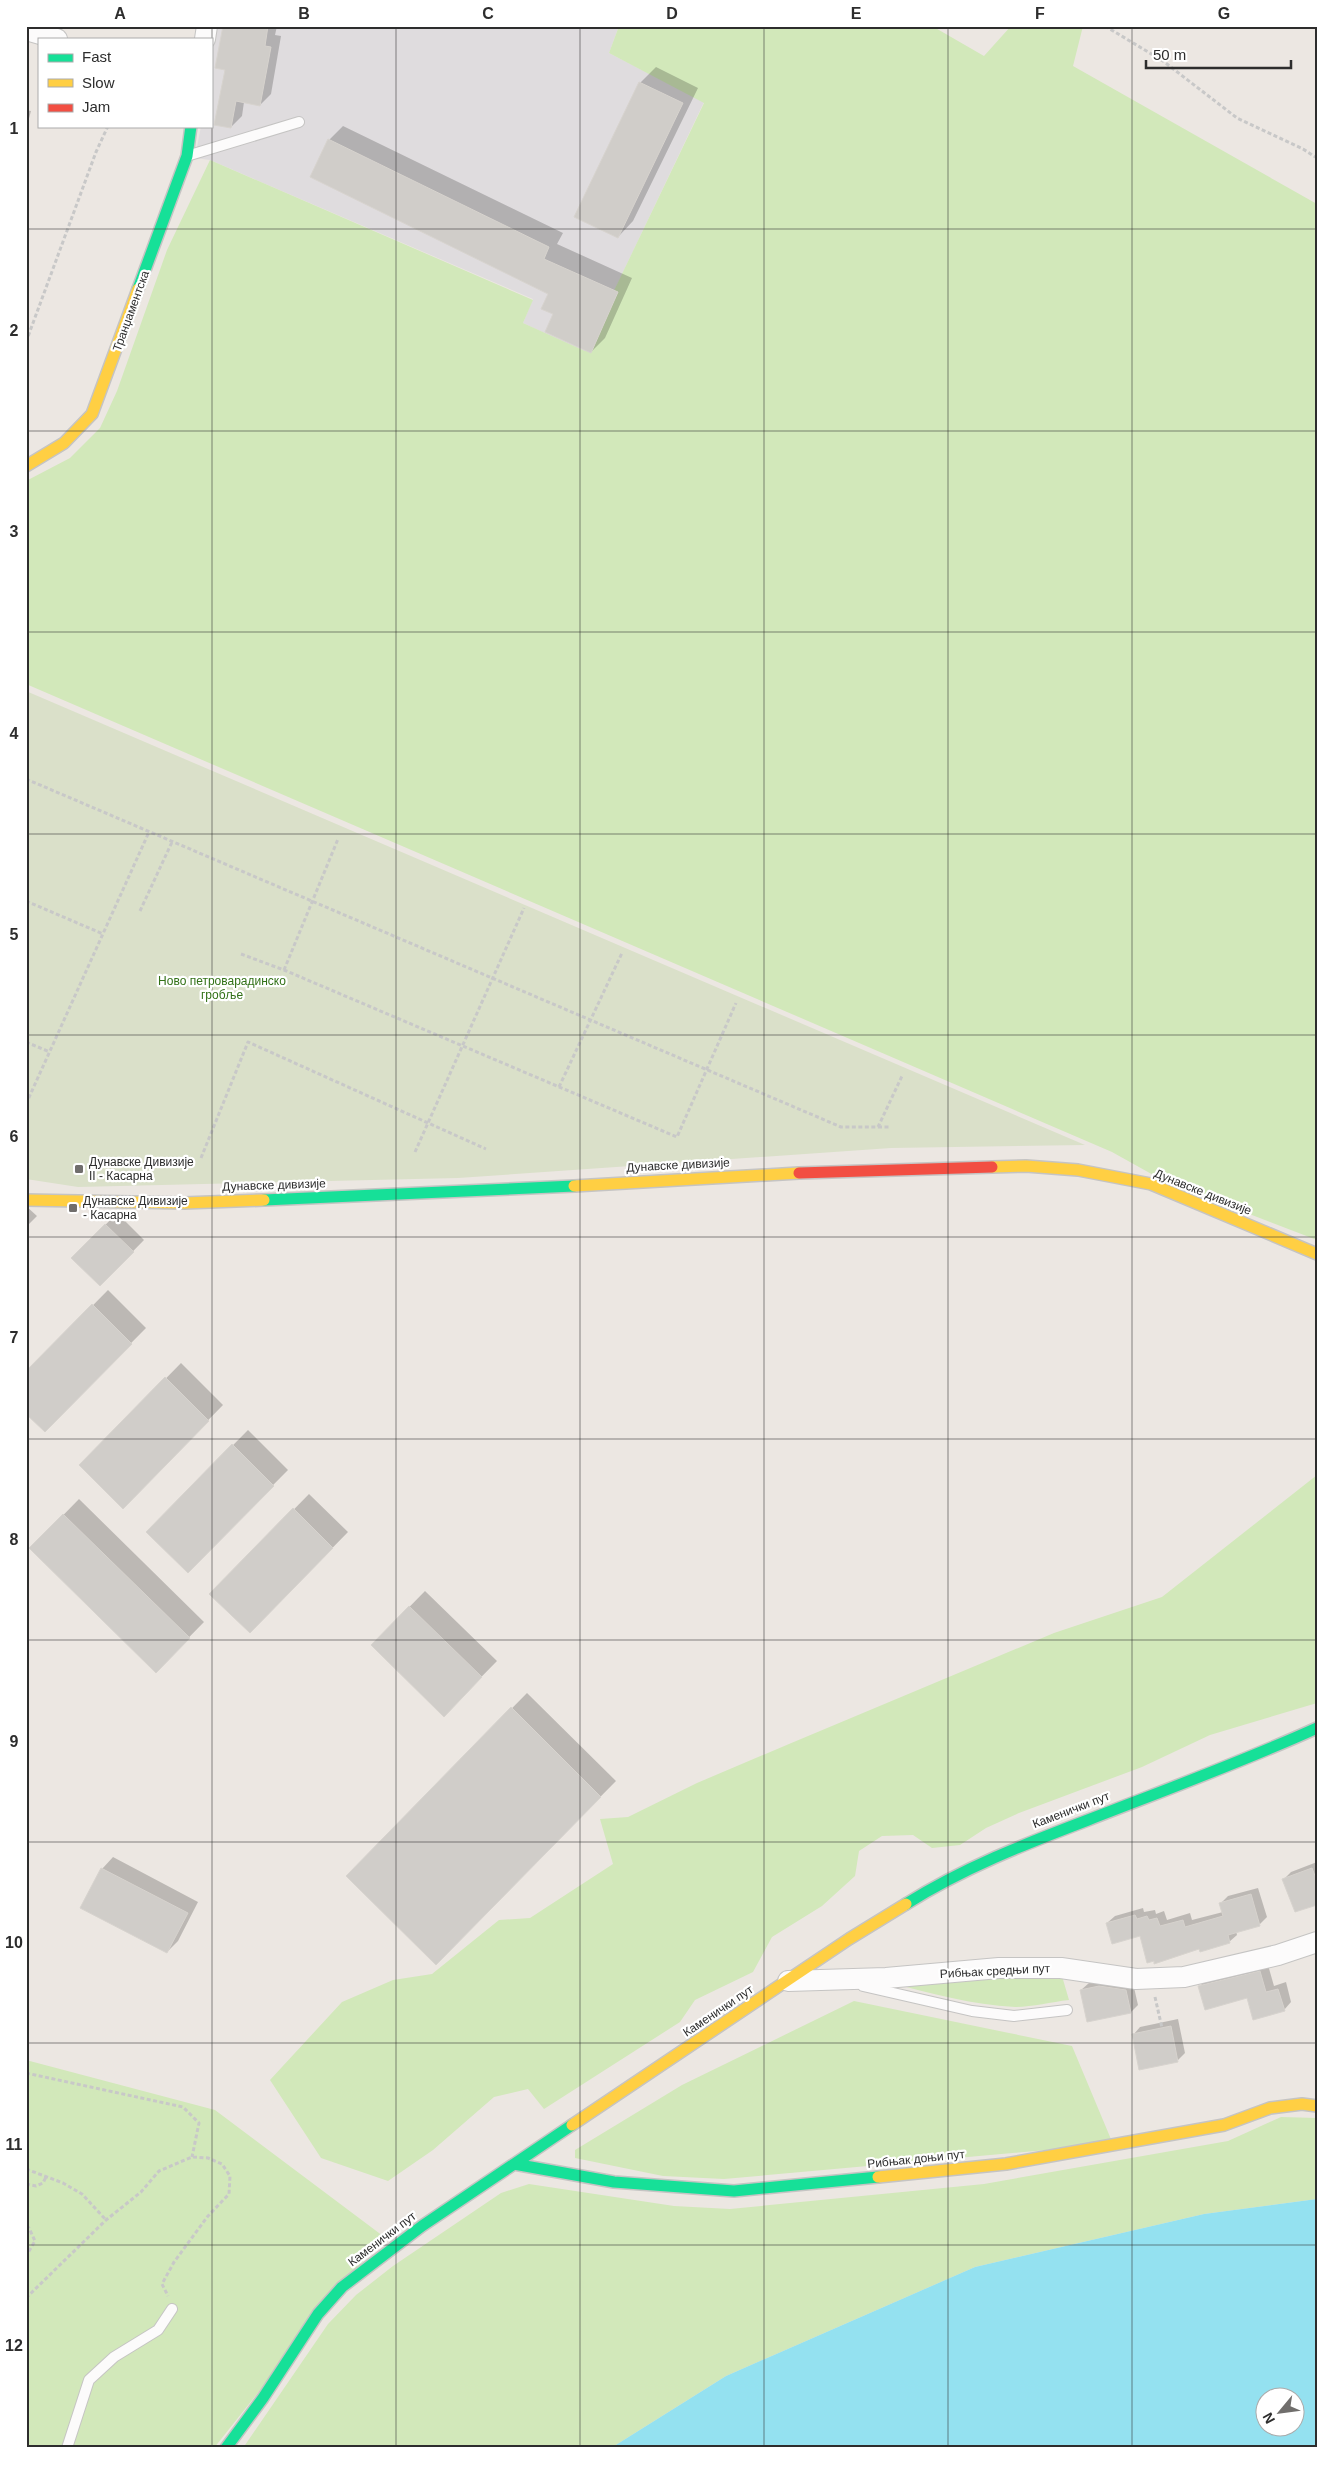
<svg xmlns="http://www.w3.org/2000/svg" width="1343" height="2474" viewBox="0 0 1343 2474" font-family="Helvetica,sans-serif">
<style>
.industrial{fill:#dfdcde}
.green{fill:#d2e8ba}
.cemetery{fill:#dae0c9}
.water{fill:#94e1f0;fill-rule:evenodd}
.shadow{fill:#0003}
.building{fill:#d0cdc9;stroke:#d7d3ce}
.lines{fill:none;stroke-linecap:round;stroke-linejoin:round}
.lane-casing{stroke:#c5c4c3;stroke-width:12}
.street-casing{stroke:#c5c4c3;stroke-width:22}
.fast-casing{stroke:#c5c4c3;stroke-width:14}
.slow-casing{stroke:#c5c4c3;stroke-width:14}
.jam-casing{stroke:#c5c4c3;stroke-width:14}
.path{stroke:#c8c8c8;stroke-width:3;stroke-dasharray:4 2.5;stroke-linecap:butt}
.lane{stroke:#fcfbfb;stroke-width:10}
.street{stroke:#fcfbfb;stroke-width:20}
.fast{stroke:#16e098;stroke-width:11}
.slow{stroke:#ffcf43;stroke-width:11}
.jam{stroke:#f24e42;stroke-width:11}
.grid{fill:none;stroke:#2d2d2d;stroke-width:1;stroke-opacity:0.55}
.poi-dot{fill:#706e6c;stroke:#fff;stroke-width:2}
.labels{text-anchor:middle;stroke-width:4.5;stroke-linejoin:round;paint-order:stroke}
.street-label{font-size:12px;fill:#2d2d2d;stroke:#fff}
.park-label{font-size:12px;fill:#327117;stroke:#fff}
.poi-label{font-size:12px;fill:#2d2d2d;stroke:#fff;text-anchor:start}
.neatline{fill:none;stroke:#2d2d2d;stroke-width:2}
.grid-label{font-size:16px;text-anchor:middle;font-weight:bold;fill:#2d2d2d}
</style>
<rect width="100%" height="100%" fill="#ece7e2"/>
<!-- industrial -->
<path class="industrial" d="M216 26H619L609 53 704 102 585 352 523 323 533 299 210 160 195 158 201 126H211V59Z"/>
<!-- green -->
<path class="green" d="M619 26H932L984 56 1011 26H1083L1073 66 1317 204V1240L1164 1181 1112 1152 26 684V481L70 458 100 428 117 391 167 250 210 160 533 300 523 323 585 351 704 103 609 53Z
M1317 1475V1703L1210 1735 1142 1767 1019 1813 986 1828 960 1845 932 1848 913 1835 882 1836 859 1851 855 1876 822 1906 772 1937 753 1972 695 2000 680 2022 544 2109 528 2089 494 2097 433 2150 388 2181 321 2158 270 2080 342 2002 393 1980 432 1974 499 1920 530 1918 613 1864 600 1819 628 1817 697 1783 789 1744 1054 1633 1162 1597Z
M1000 1975 1062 1976 1069 2000C1051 2002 1032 2007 1015 2007 972 2005 931 1993 890 1983Z
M854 2001 1072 2046 1113 2144 724 2179 663 2176 575 2158V2150L682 2085Z
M26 2060 215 2110 383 2236 214 2448H26Z
M1281 2117 1317 2118V2199L1204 2214 975 2267 726 2376 611 2448H243L328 2324 356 2295 393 2266 501 2193 529 2184 674 2206 730 2209 984 2184 1228 2141Z"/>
<!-- cemetery -->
<path class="cemetery" d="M26 691 1085 1145 891 1148 458 1178 78 1187 26 1179Z"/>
<!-- water -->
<path class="water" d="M1317 2199V2448H611L726 2376 975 2267 1204 2214ZM1266 2396H1296V2426H1266Z"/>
<!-- shadow -->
<path class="shadow" d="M246 26H277L275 35 281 36 271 94 260 105 244 102 242 116 231 127Z
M656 67 698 88 633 221 618 237 576 216 640 83Z
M26 110 31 111 26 130Z
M343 126 563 233 557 244 632 278 605 338 591 352 554 314 550 293 329 140Z
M26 1206 37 1216 26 1227Z
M117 1213 144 1240 100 1285 73 1258Z
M108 1290 146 1328 45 1430 26 1373Z
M181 1363 223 1405 123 1507 81 1465Z
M248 1430 288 1470 188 1571 148 1531Z
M309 1494 348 1532 250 1632 211 1594Z
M79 1499 204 1622 156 1671 31 1548Z
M425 1591 497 1661 444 1715 372 1645Z
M527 1693 616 1781 436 1963 347 1876Z
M113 1857 198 1902 178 1941 167 1952 102 1869Z
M1317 1862V1903L1284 1879 1291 1872Z
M1258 1888 1267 1917 1259 1925 1236 1931 1237 1935 1229 1942 1200 1948 1141 1935 1107 1923 1115 1916 1143 1908 1144 1912 1155 1910 1156 1914 1164 1911 1167 1920 1190 1913 1192 1920 1223 1912 1221 1903 1228 1896Z
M1268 1965 1274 1986 1286 1982 1291 2002 1284 2010 1248 1997 1200 1986 1207 1979Z
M1107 1979 1133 1983 1138 2005 1131 2012 1081 1990 1089 1983Z
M1178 2019 1185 2053 1178 2060 1133 2035 1140 2027Z"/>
<!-- building -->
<path class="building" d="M223 26H268L265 46 271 47 260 106 236 101 231 128 214 125 225 70 215 68Z
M639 82 683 103 618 238 574 217Z
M328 139 549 247 544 259 618 292 591 353 545 332 553 314 541 309 548 294 310 177Z
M105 1224 134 1252 100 1286 71 1258Z
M92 1304 132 1344 45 1432 26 1414V1371Z
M165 1377 209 1421 123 1509 79 1465Z
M232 1444 274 1486 188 1573 146 1532Z
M293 1508 333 1548 250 1633 209 1594Z
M63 1514 190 1638 156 1673 29 1548Z
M409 1606 482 1677 444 1717 371 1645Z
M511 1707 601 1797 436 1965 346 1876Z
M101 1868 188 1913 167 1953 80 1908Z
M1312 1868 1317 1881V1905L1295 1912 1282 1879Z
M1251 1894 1260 1926 1228 1935 1230 1943 1200 1952 1199 1949 1154 1964V1961L1147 1963 1140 1936 1112 1944 1106 1923 1135 1915 1137 1919 1147 1916 1149 1920 1157 1918 1160 1926 1183 1920 1185 1927 1223 1916 1219 1903Z
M1260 1971 1266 1992 1278 1989 1285 2011 1253 2020 1247 1998 1205 2010 1198 1986Z
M1099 1986 1126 1990 1131 2013 1087 2022 1080 1990Z
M1171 2026 1178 2062 1139 2070 1132 2034Z"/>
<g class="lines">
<!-- lane casing -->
<g class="lane-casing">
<path id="lane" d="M190 155 299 122
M863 1986 972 2011 1014 2016 1067 2010
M67 2448 89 2380 114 2357 158 2330 172 2309"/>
</g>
<!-- street casing -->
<g class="street-casing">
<path id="street" d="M26 30 57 39
M205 39 207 26
M788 1981 886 1978 999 1968H1061L1136 1979 1184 1977 1278 1955 1317 1942"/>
</g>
<!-- fast casing -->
<g class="fast-casing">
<path id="fast" d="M138 289 187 156 191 126
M264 1200 574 1186
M906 1904C963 1868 1025 1844 1088 1820 1165 1790 1242 1762 1317 1728
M514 2164 614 2182 734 2191 878 2177
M226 2448 263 2398 318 2314 342 2287 422 2226 572 2125"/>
</g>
<!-- slow casing -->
<g class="slow-casing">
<path id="slow" d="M26 466 64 443 92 414 138 289
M992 1167 1026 1166 1078 1170 1151 1184 1317 1254
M574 1186 799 1173
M26 1200 184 1203 264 1200
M572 2125 849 1939 906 1904
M878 2177 1006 2164 1224 2125 1270 2108 1302 2104 1317 2106"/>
</g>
<!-- jam casing -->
<g class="jam-casing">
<path id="jam" d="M799 1173 992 1167"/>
</g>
<!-- path -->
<path class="path" d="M1105 26 1163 61 1237 118 1303 149 1317 158
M26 342 96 152 108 126
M26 779 841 1127H878L902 1076
M26 901 103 934
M140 911 172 842
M241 954 284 970 677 1137 736 1003
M284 970 338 839
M26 1042 50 1052
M559 1087 622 953
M26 1104 149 832
M878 1127H891
M415 1152 524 908
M201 1158 248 1042 486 1149
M1155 1997 1162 2028
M26 2073 183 2107 199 2123 192 2157
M26 2169 63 2183 82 2194 106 2220
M26 2184 36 2186 43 2183 46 2177
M26 2226 29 2228 35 2241 26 2256
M26 2298 106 2220 141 2192 159 2171 192 2157 208 2158 222 2164 230 2176 229 2194 208 2216 174 2262 162 2284 168 2296"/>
<!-- lane -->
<use href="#lane" class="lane"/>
<!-- street -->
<use href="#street" class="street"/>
<!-- fast -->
<use href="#fast" class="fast"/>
<!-- slow -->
<use href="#slow" class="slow"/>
<!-- jam -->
<use href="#jam" class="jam"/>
</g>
<!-- grid -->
<path class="grid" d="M212 26V2448M396 26V2448M580 26V2448M764 26V2448M948 26V2448M1132 26V2448M26 229H1317M26 431H1317M26 632H1317M26 834H1317M26 1035H1317M26 1237H1317M26 1439H1317M26 1640H1317M26 1842H1317M26 2043H1317M26 2245H1317"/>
<!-- markers -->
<g class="poi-dot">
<rect x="74" y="1164" width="10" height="10" rx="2.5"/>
<rect x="68" y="1203" width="10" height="10" rx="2.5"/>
</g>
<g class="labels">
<!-- street labels -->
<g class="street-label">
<text transform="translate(131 311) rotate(-70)" y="4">Транџаментска</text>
<text transform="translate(678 1165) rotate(-3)" y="4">Дунавске дивизије</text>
<text transform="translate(274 1185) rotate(-2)" y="4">Дунавске дивизије</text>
<text transform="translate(1203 1192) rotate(22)" y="4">Дунавске дивизије</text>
<text transform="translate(1071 1810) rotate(-21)" y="4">Каменички пут</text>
<text transform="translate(995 1971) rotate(-3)" y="4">Рибњак средњи пут</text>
<text transform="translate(718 2011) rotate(-34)" y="4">Каменички пут</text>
<text transform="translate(916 2159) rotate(-6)" y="4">Рибњак доњи пут</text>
<text transform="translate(382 2239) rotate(-37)" y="4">Каменички пут</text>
</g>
<!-- park labels -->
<g class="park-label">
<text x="222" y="985">Ново петроварадинско<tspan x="222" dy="14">гробље</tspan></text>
</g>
<!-- poi labels -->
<g class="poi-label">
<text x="89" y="1166">Дунавске Дивизије<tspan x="89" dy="14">II - Касарна</tspan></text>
<text x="83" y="1205">Дунавске Дивизије<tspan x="83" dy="14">- Касарна</tspan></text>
</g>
</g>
<!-- border -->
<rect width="1343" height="2474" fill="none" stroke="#ffffff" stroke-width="55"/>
<!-- legend -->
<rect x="38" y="38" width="175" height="90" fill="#ffffff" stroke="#ababab"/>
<rect x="48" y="54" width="25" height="8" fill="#16e098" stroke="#ababab"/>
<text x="82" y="62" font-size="15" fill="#2d2d2d">Fast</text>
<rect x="48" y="79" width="25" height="8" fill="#ffcf43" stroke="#ababab"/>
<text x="82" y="88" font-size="15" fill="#2d2d2d">Slow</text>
<rect x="48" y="104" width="25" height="8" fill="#f24e42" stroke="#ababab"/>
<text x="82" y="112" font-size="15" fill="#2d2d2d">Jam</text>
<!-- north arrow -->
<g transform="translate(1280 2412) rotate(241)"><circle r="24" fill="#ffffff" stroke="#ababab"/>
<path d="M0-4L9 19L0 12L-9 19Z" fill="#706e6c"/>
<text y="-8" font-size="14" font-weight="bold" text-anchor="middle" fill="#2d2d2d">N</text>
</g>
<!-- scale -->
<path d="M1146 60v8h145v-8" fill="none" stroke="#2d2d2d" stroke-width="2.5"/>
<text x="1153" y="60" font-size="15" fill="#2d2d2d" stroke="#ffffff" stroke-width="4" paint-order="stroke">50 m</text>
<rect x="28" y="28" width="1288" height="2418" class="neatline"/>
<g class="grid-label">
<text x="120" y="19">A</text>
<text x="304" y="19">B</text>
<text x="488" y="19">C</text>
<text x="672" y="19">D</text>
<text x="856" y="19">E</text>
<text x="1040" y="19">F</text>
<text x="1224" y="19">G</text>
<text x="14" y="134">1</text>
<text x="14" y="336">2</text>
<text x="14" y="537">3</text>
<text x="14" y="739">4</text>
<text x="14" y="940">5</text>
<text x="14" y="1142">6</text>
<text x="14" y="1343">7</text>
<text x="14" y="1545">8</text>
<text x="14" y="1747">9</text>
<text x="14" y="1948">10</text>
<text x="14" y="2150">11</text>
<text x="14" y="2351">12</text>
</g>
</svg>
